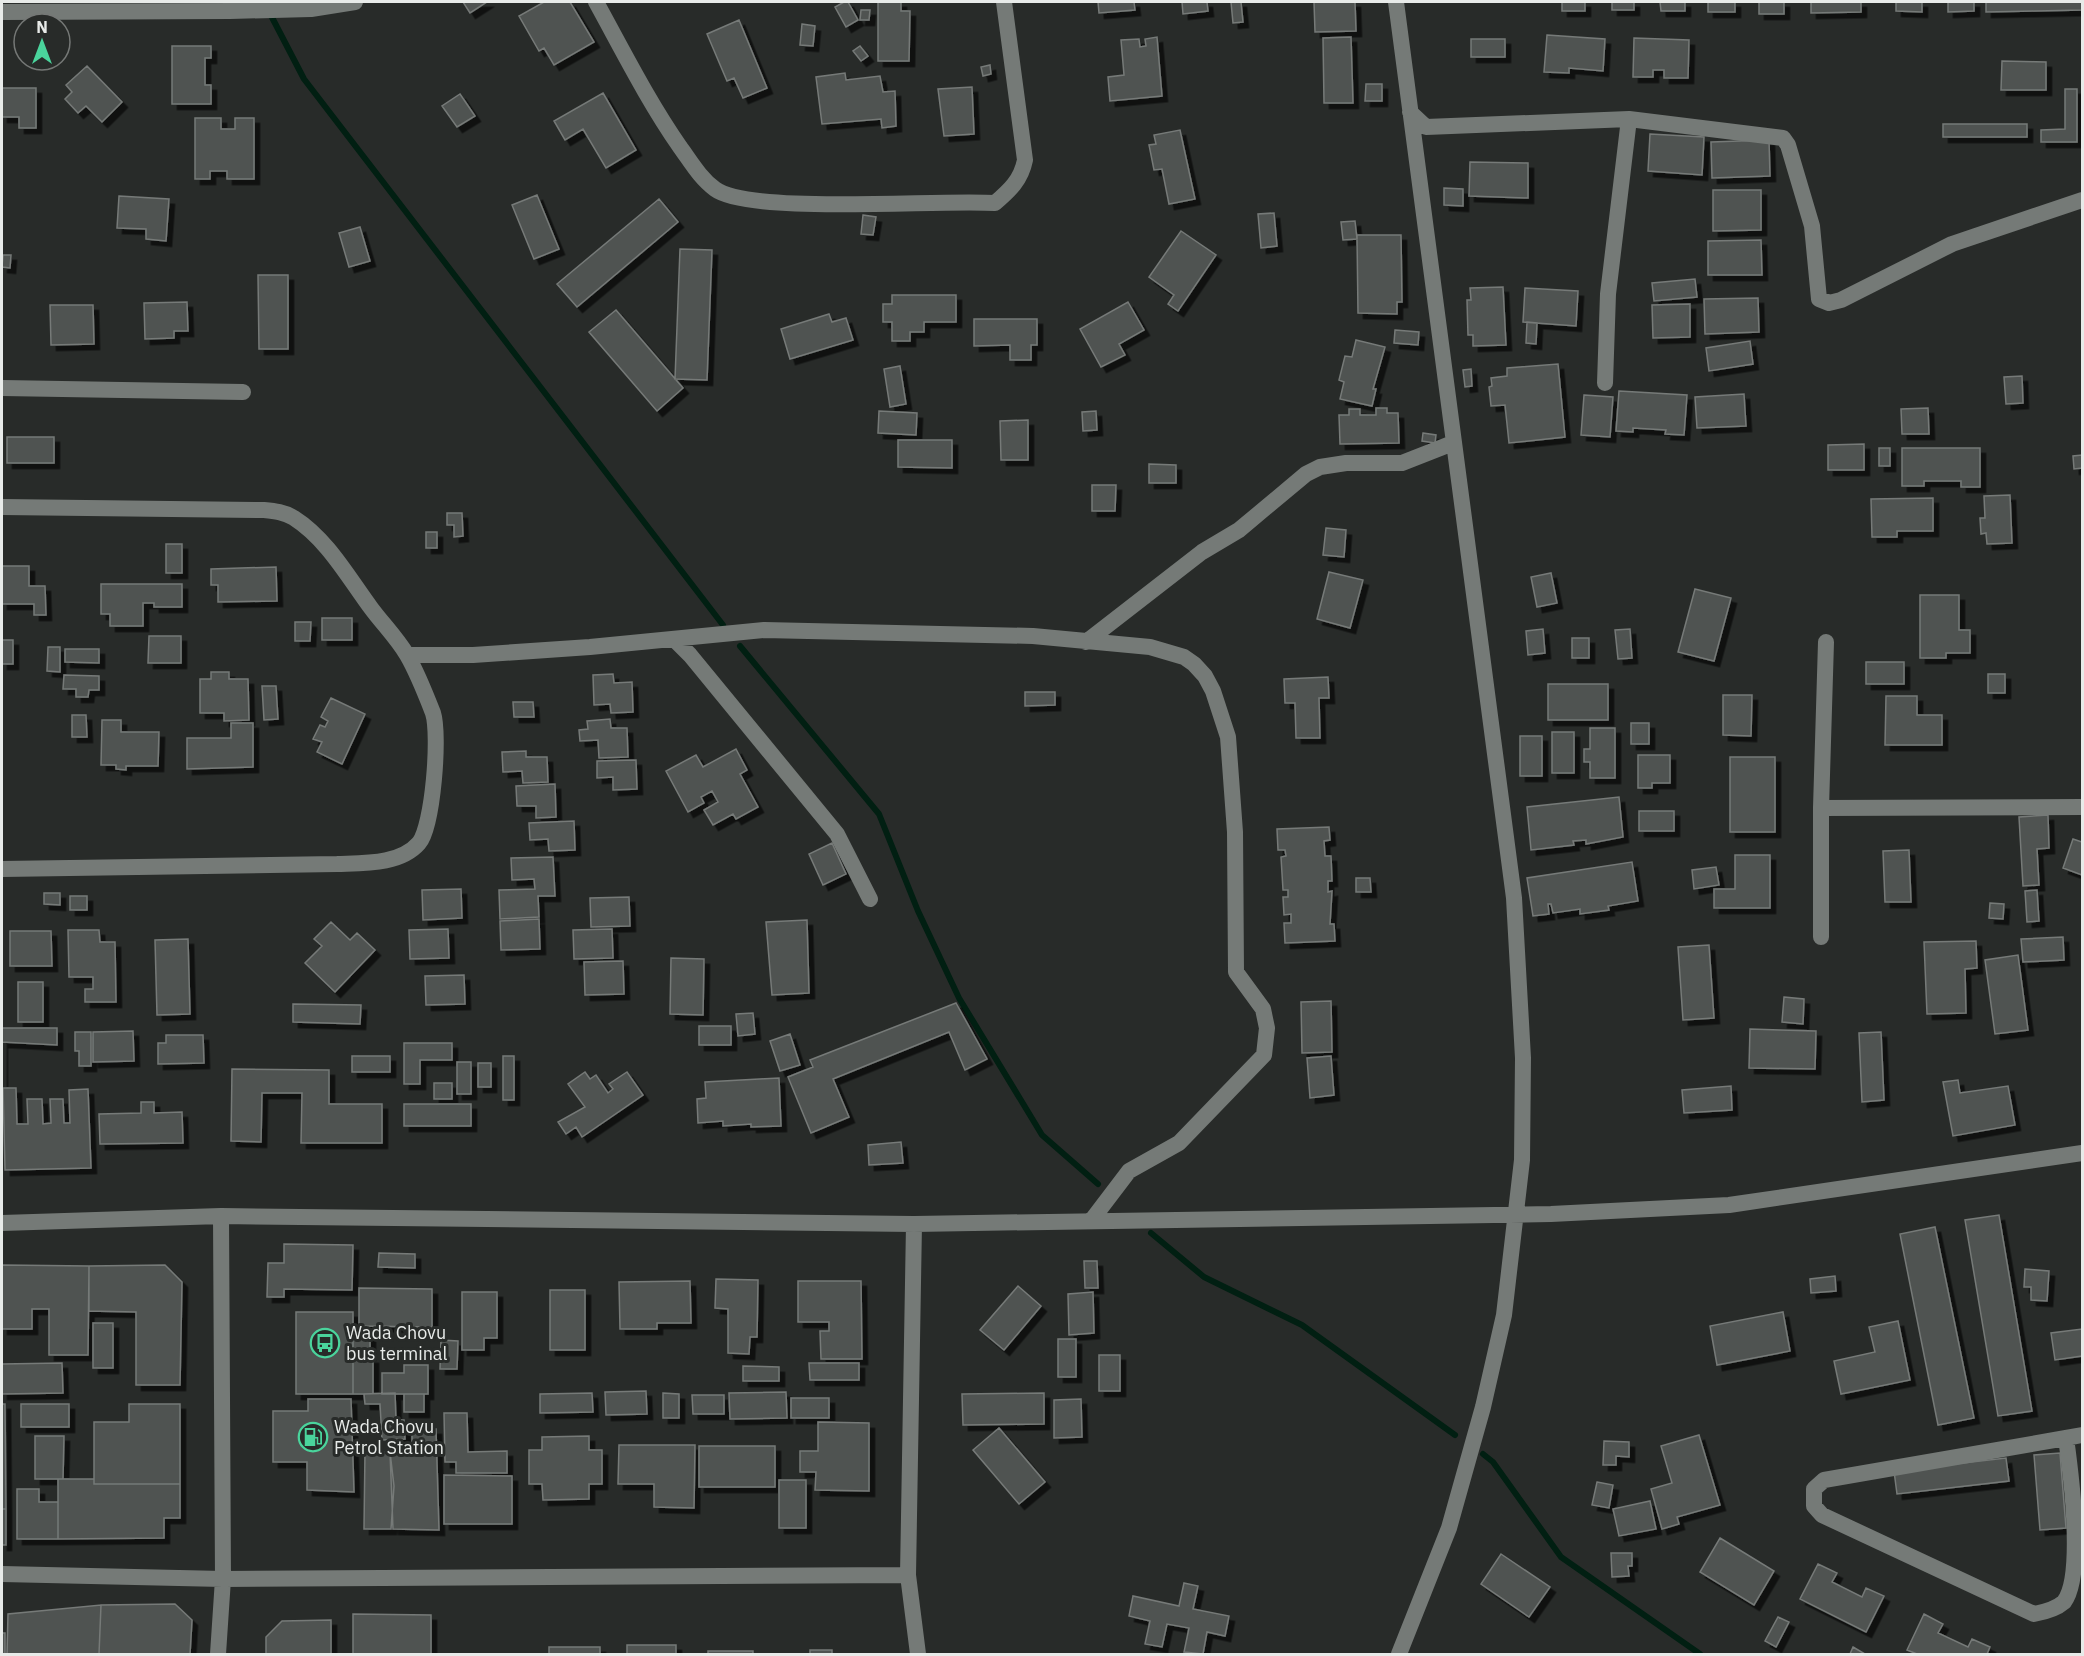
<svg xmlns="http://www.w3.org/2000/svg" width="2084" height="1656" viewBox="0 0 2084 1656" font-family="'IBM Plex Sans',sans-serif">
<style>
.lines{fill:none;stroke-linecap:round;stroke-linejoin:round}
.stream{stroke:#011f12;stroke-width:6}
.building{fill:#4f5351;stroke:#767a78;stroke-width:1.5;filter:url(#shadow)}
.minor{stroke:#757a77;stroke-width:16}
.labels{text-anchor:middle;stroke-width:6;stroke-linejoin:round;paint-order:stroke}
.poi-label{font-size:18px;fill:#e8ebe9;stroke:#282b29;text-anchor:start}
</style>
<defs>
<filter id="shadow"><feDropShadow dx="5.5" dy="5.5" stdDeviation="0" flood-color="#0009"/></filter>
</defs>
<rect width="100%" height="100%" fill="#282b29"/>
<g class="lines">
<!-- stream -->
<path class="stream" d="M264 2 304 79 723 625
M740 646 879 814 918 911 959 998 1042 1135 1098 1184
M1151 1233 1204 1277 1302 1325 1455 1435
M1483 1454 1493 1462 1561 1557 1700 1654"/>
</g>
<!-- building -->
<path class="building" d="M463 2H487L470 13Z
M544 2H570L594 42 554 65 544 48 539 51 519 16Z
M844 2H848L858 20 846 27 835 7Z
M878 2H901V11H910L909 61H878Z
M1098 2H1134L1135 10 1099 13Z
M1182 2H1207L1208 11 1183 14Z
M1231 2H1241L1243 22 1233 23Z
M1314 2H1355L1356 31 1315 32Z
M1562 2H1585V11H1562Z
M1612 2H1634V10H1612Z
M1660 2H1685V11H1661Z
M1708 2H1735V12H1708Z
M1759 2H1784V14H1759Z
M1811 2H1861V12L1811 13Z
M1896 2H1922V12L1896 11Z
M1948 2H1974V11L1948 12Z
M1986 2H2082V10L1986 12Z
M861 10H870L869 20H860Z
M739 20 767 88 743 98 734 78 727 81 707 34Z
M802 24 815 26 813 46 800 45Z
M1547 35 1605 39 1603 71 1569 68V73L1544 72Z
M1157 37 1162 96 1110 101 1108 77 1124 75 1121 40 1139 39 1140 47 1146 46 1145 39Z
M1351 37 1353 103H1324L1323 38Z
M1634 38 1689 40 1688 78H1664V70H1653V77H1633Z
M1471 39H1505V57H1471Z
M172 46H211V58H205V85H211V104H172Z
M860 46 868 56 861 61 853 51Z
M2002 61 2046 62V90H2001Z
M990 65 991 74 983 76 981 67Z
M87 66 122 102 102 122 86 106 78 113 65 99 72 92 66 85Z
M845 73 846 80 880 76 883 92 895 91 896 126 882 128 881 119 822 124 816 77Z
M1366 84H1382V101H1365Z
M972 87 974 134 944 136 938 89Z
M2 88H36V128H19V117H2Z
M2065 89H2077V142H2041V130L2065 129Z
M603 93 636 150 606 168 583 129 565 140 554 121Z
M460 94 475 116 457 127 442 106Z
M195 118H221V129H235V118H254V179H227V171H210V179H195Z
M1943 124H2027V137H1943Z
M1180 130 1195 199 1169 204 1162 169 1154 170 1149 145 1156 144 1154 135Z
M1650 134 1704 137 1702 175 1648 171Z
M1769 140 1770 176 1712 178 1711 142Z
M1470 162 1528 163V198L1469 196Z
M1444 188 1463 189V206L1444 205Z
M1713 190H1761V230L1713 231Z
M537 195 559 249 534 259 512 205Z
M119 196 169 199 166 241 146 239V229L117 228Z
M659 199 678 222 577 307 557 284Z
M1274 213 1277 246 1261 248 1258 214Z
M863 215 876 217 873 235 861 234Z
M1355 221 1357 239 1343 240 1341 222Z
M360 227 370 261 349 267 339 233Z
M1181 231 1216 255 1178 311 1168 304 1174 295 1149 277Z
M1357 235H1401L1402 302H1397V314L1358 313Z
M1761 240 1762 275H1708V241Z
M680 249 712 250 707 380 675 379Z
M3 255H11L10 268 2 267Z
M258 275H288V349H259Z
M1695 279 1697 297 1654 301 1652 283Z
M1503 287 1506 345 1473 346V335H1468L1467 300H1471L1470 288Z
M1525 288 1578 291 1576 326 1523 322Z
M892 295H956V322H924V332H910V341H892V322H883V304H892Z
M1758 298 1759 332 1705 334 1704 299Z
M187 302 188 331H174V338L145 339 144 303Z
M1128 302 1144 330 1119 344 1125 355 1101 367 1080 329Z
M1690 304V337L1653 338 1652 305Z
M50 305H93L94 344 51 345Z
M616 310 683 388 657 411 589 332Z
M829 314 832 322 846 318 853 340 790 359 781 329Z
M974 319H1037V345H1031V360H1010V345L974 346Z
M1527 322 1537 323 1536 344 1526 343Z
M1395 330 1419 332 1418 345 1394 343Z
M1356 340 1385 347 1373 389H1376L1372 406 1340 399 1344 382 1339 380 1345 356 1352 357Z
M1750 341 1753 364 1709 371 1706 348Z
M1558 364 1565 437 1509 443 1505 405 1491 406 1489 387 1492 386 1491 378 1507 376V368Z
M900 366 906 404 890 407 884 369Z
M1471 369 1472 386 1465 387 1463 370Z
M2022 376 2023 403 2006 404 2004 377Z
M1619 391 1687 395 1684 435 1665 434 1666 430 1633 428V432L1616 431Z
M1744 394 1746 426 1697 428 1695 397Z
M1584 395 1613 397 1610 437 1581 435Z
M1376 408H1387V413H1398L1399 443 1340 444 1339 415H1349V409H1360V415H1376Z
M1928 408 1929 434H1902L1901 409Z
M879 411 917 413 916 435 878 433Z
M1096 411 1097 430 1083 431 1082 412Z
M1028 420V460H1001L1000 421Z
M1423 433 1436 435 1435 443 1422 441Z
M7 437H54V463H7Z
M898 440H952V468L898 467Z
M1864 444V470H1828V445Z
M1879 448H1890V466H1879Z
M1902 448H1980V487H1961V481H1924V486H1902Z
M2082 455V468L2074 469 2073 456Z
M1149 464 1176 465V483H1149Z
M1092 485H1116L1115 511H1092Z
M2010 495 2012 543 1987 544 1986 533 1981 534 1980 518H1985L1984 496Z
M1933 498V531H1897V537H1872L1871 499Z
M447 513H462L463 536 454 537V525H447Z
M1326 528 1346 530 1344 557 1323 555Z
M426 532H437V548H426Z
M166 544H182V573H166Z
M2 566H29V586H45L46 615H34V604H2Z
M276 567 277 601 218 602V585H211V569Z
M1329 572 1363 580 1350 628 1317 619Z
M1551 573 1557 603 1537 607 1531 577Z
M101 584H182V607H154V603H143V626H110V614H101Z
M1695 589 1731 598 1714 661 1678 652Z
M1920 595H1959V630H1970V653H1946V658H1920Z
M322 618H352V640H322Z
M295 622H311L310 641H295Z
M1543 629 1545 653 1528 655 1526 631Z
M1630 629 1632 658 1618 659 1615 630Z
M149 636H181V663H148Z
M1572 638H1589V658H1572Z
M2 640H13V664H2Z
M48 647H60V672L47 671Z
M65 649H99V663L65 662Z
M1866 662H1904V684H1866Z
M211 672H229V679H248L249 720 224 721V713H200V679H211Z
M613 674 614 683 632 682 633 712 611 713 610 704 594 705 593 675Z
M1988 674H2005V693H1988Z
M64 675 99 676V690H89L88 697H76V689H63Z
M1328 677 1329 698H1319L1320 738H1296L1295 703H1285L1284 679Z
M1548 684H1608V720H1548Z
M262 686H276L278 719 264 720Z
M1025 692H1055V705L1025 706Z
M1723 695H1752L1751 736 1723 735Z
M1886 696H1917V715H1942V745H1885Z
M331 698 365 714 342 764 317 752 322 742 313 739 320 725 325 727 328 721 321 717Z
M513 702H533L534 717H514Z
M72 715H86L87 737H72Z
M610 719 611 728H627L628 757 599 758 598 740 580 741 579 730 588 729 587 721Z
M102 720H121V732H159L158 766H126V770L116 769V765H101Z
M231 723H253V767L187 769V738H231Z
M1631 723H1649V744H1631Z
M1590 728H1615V778H1590V762H1584V749H1590Z
M1552 732H1574V773H1552Z
M1520 736H1542V776H1520Z
M736 749 747 770 740 774 758 807 736 819 733 814 713 825 704 810 718 802 712 791 701 797 704 803 688 812 666 771 696 755 703 767Z
M526 751V757H547L548 782 523 783 522 771 503 772 502 752Z
M1638 755H1670V783H1652V788H1638Z
M1730 757H1775V832H1730Z
M636 760 637 789 613 790V777L597 778V761Z
M555 784 556 817 536 818V806H517L516 786Z
M1619 797 1623 837 1586 844V840L1573 841 1574 845 1531 850 1527 807Z
M1639 811H1674V831H1639Z
M2048 815 2049 848 2037 849 2039 885 2023 886 2019 817Z
M574 821 575 850 549 851 548 839 530 840 529 823Z
M1329 827 1330 840 1324 841 1325 856H1331L1332 881H1328V892L1332 891 1330 924H1334L1335 941 1285 943 1284 923H1291V914L1284 915 1283 897H1288V890H1283L1281 857 1286 856 1285 850H1278L1277 829Z
M2073 839 2082 842V875L2063 868Z
M832 843 846 874 823 885 809 854Z
M1909 850 1911 902H1885L1883 851Z
M1735 855H1770V908H1714V889H1735Z
M553 857 555 896H538L539 917 500 919 499 890 535 889 534 879 512 880 511 858Z
M1632 862 1638 901 1608 906 1609 910 1580 914V909L1553 913 1551 904H1548L1549 914 1533 916 1527 878Z
M1716 867 1719 885 1694 889 1692 870Z
M1356 878H1370L1371 892H1356Z
M461 889 462 918 423 920 422 890Z
M2037 890 2039 921 2027 922 2025 891Z
M44 893H60V905L44 904Z
M70 896H87V910H70Z
M629 897 630 926 591 927 590 898Z
M1990 903 2004 904 2003 919 1989 918Z
M539 919 540 949 501 950 500 921Z
M807 920 809 993 772 995 766 922Z
M331 922 350 940 357 933 375 950 335 992 305 963 322 946 314 939Z
M448 929 449 958 410 959 409 930Z
M612 929 613 958 574 959 573 930Z
M68 930H99L100 942H115L116 1002H85V989H93V977H69Z
M10 931H51L52 966H10Z
M2063 937 2064 960 2023 962 2021 939Z
M188 939 190 1014 157 1015 155 940Z
M1976 941 1977 968 1965 969 1966 1013 1927 1014 1924 942Z
M1709 945 1714 1018 1683 1020 1678 947Z
M2018 955 2028 1030 1995 1034 1985 960Z
M671 958 704 959 703 1015 670 1014Z
M623 961 624 994 585 995 584 962Z
M464 975 465 1004 426 1005 425 976Z
M18 982H43V1022H18Z
M1784 997 1804 999 1803 1024 1782 1022Z
M1331 1001 1332 1052 1302 1053 1301 1002Z
M956 1003 987 1059 965 1070 949 1032 833 1079 849 1117 811 1133 788 1077 813 1067 810 1060Z
M293 1004 361 1005 360 1024 293 1022Z
M753 1013 755 1034 738 1036 736 1014Z
M699 1026H731V1045H699Z
M2 1028H57V1045L2 1042V1084Z
M1750 1029 1816 1031 1815 1069 1749 1068Z
M133 1031 134 1061 93 1062V1032Z
M75 1032H91V1066H79V1051H75Z
M1881 1032 1884 1100 1862 1102 1859 1033Z
M790 1034 800 1065 780 1071 770 1041Z
M166 1035H203L204 1063 158 1064V1043H166Z
M404 1043H452V1060H420V1084H404Z
M352 1056H390V1072H352Z
M503 1056H514V1100H503Z
M1331 1056 1334 1095 1310 1098 1307 1058Z
M457 1062H471V1094H457Z
M478 1063H491V1087H478Z
M232 1069 329 1070V1104H382V1143H301L302 1093H262L261 1142 231 1141Z
M585 1072 590 1079 596 1075 608 1093 613 1089 609 1084 627 1072 643 1095 582 1137 576 1127 566 1134 558 1122 585 1107 568 1084Z
M779 1078 781 1126 751 1127V1124L723 1126V1121L698 1123 697 1099 706 1098 705 1082Z
M1958 1080 1960 1093 2008 1086 2015 1125 1953 1136 1943 1082Z
M434 1083H452V1099H434Z
M1731 1086 1732 1110 1684 1113 1682 1090Z
M3 1088H16L17 1124H28L27 1099H42L43 1124 51 1123 50 1099H63L64 1123H70L69 1090 88 1089 91 1168 5 1170Z
M141 1102H154V1113L182 1112 183 1143 100 1144 99 1114 141 1113Z
M404 1104H471V1126H404Z
M901 1142 903 1163 869 1165 868 1145Z
M1999 1215 2032 1411 1998 1416 1965 1220Z
M1935 1227 1974 1418 1938 1425 1900 1234Z
M284 1244 353 1245 352 1290 284 1289V1297H267L268 1263H284Z
M379 1253 415 1254V1268L378 1267Z
M1084 1261H1097L1098 1288H1085Z
M2 1265 89 1266 88 1355H49V1309H32V1329H2Z
M165 1265 182 1282 180 1385H136V1312L89 1311V1266Z
M2025 1269 2049 1271 2047 1301 2031 1300V1287H2024Z
M1835 1276 1836 1291 1811 1293 1810 1279Z
M716 1279 758 1280 757 1337H750L749 1354 728 1353V1309L715 1308Z
M690 1281 691 1323H657V1329H620L619 1282Z
M798 1281H861L862 1359H821L820 1331H829V1322H798Z
M1018 1286 1041 1306 1004 1350 980 1330Z
M359 1288 432 1289V1327L359 1326Z
M550 1290H585V1350H550Z
M462 1292H497V1338H484V1350H462Z
M1093 1292 1094 1333 1069 1335 1068 1294Z
M296 1312H353V1394H296Z
M1783 1312 1790 1351 1717 1365 1710 1326Z
M1898 1321 1910 1380 1841 1394 1834 1361 1875 1352 1869 1327Z
M93 1323H113V1368H93Z
M2082 1329V1356L2055 1360 2051 1333Z
M353 1331H370V1355H353Z
M1058 1339H1076V1377H1058Z
M441 1340 458 1341 457 1369H440Z
M1099 1355H1120V1391H1099Z
M353 1358H373V1394H353Z
M62 1363 63 1393 2 1394V1364Z
M809 1363H859V1380H810Z
M404 1365H428V1394H382V1373H404Z
M743 1366 779 1367V1381H743Z
M646 1391 647 1414 606 1415 605 1392Z
M786 1392 787 1418 730 1419 729 1393Z
M395 1393 396 1420H404L405 1439 382 1440 380 1404H365L364 1394Z
M592 1393 593 1412 540 1413V1394Z
M663 1393 679 1394V1418H663Z
M1044 1393V1424L963 1425 962 1394Z
M404 1394H424V1412H404Z
M692 1395H724V1414H693Z
M791 1398H829V1418H791Z
M308 1399H351L354 1492 307 1490V1462H273V1411H308Z
M1081 1399 1082 1437 1054 1438V1400Z
M2 1404H5L6 1509H2Z
M21 1404H69V1427H21Z
M129 1404H180V1484H94V1422H129Z
M444 1413H467L468 1452 507 1451V1473H456V1462H445Z
M818 1422 869 1423V1491L815 1490 816 1472H800V1451H818Z
M999 1428 1045 1482 1019 1504 973 1450Z
M412 1429H436L439 1530 393 1529 390 1452H399V1443H412Z
M1699 1435 1720 1505 1677 1517 1679 1524 1662 1529 1651 1489 1672 1483 1661 1446Z
M35 1436H64L63 1479H35Z
M589 1436V1450H602V1484H589V1499L543 1500 542 1484H529V1450H542V1437Z
M1604 1441 1629 1442V1457L1616 1456V1465H1603Z
M619 1445H695L694 1508 654 1507V1484H618Z
M699 1446H775V1487H699Z
M365 1451 390 1452 394 1486 391 1529H364Z
M2060 1453 2066 1528 2040 1530 2034 1455Z
M2006 1458 2009 1481 1897 1494 1894 1471Z
M444 1475 512 1476V1524H444Z
M58 1479H94V1484H180V1518H164V1538L58 1539Z
M779 1480H806V1528H779Z
M1597 1482 1613 1485 1609 1508 1592 1505Z
M17 1489H39V1502H58V1539H17Z
M1650 1501 1656 1529 1619 1536 1613 1509Z
M2 1509H6V1545H2Z
M1720 1538 1774 1571 1754 1605 1700 1572Z
M1611 1553H1632V1566H1628L1629 1576 1612 1577Z
M1501 1554 1550 1587 1529 1617 1481 1584Z
M1818 1564 1837 1573 1832 1582 1862 1597 1866 1588 1884 1596 1866 1632 1800 1599Z
M1184 1583 1198 1586 1193 1609 1229 1616 1225 1636 1207 1632 1203 1654 1184 1652 1189 1628 1167 1624 1162 1647 1145 1644 1150 1621 1129 1616 1133 1596 1179 1606Z
M175 1604 192 1620 190 1654H99L101 1605Z
M101 1605 99 1654H7L8 1614Z
M353 1614 431 1615V1654H353Z
M1924 1614 1943 1624 1938 1633 1968 1647 1972 1639 1990 1647 1987 1654H1917L1907 1650Z
M1778 1617 1789 1622 1776 1647 1765 1641Z
M331 1620V1654H266V1637L282 1621Z
M2 1633H5V1654H2Z
M627 1645H676V1654H627Z
M549 1647H600V1654H549Z
M1853 1647 1865 1654H1850Z
M810 1650H832V1654H810Z
M708 1651H753V1654H708Z"/>
<g class="lines">
<!-- minor -->
<path class="minor" d="M596 2C623 51 648 101 680 147 691 162 700 178 715 189 750 215 941 199 995 203 1010 190 1021 180 1025 160L1004 2
M1396 2 1514 898 1523 1058 1522 1160 1504 1315 1483 1407 1449 1528 1399 1654
M2 12 230 11 311 9 355 2
M1410 112 1426 127 1629 119 1783 138 1788 145 1812 226 1819 299 1829 303 1841 300 1952 244 2082 200
M1605 383 1608 294 1629 119
M2 388 243 392
M2 507 264 510C275 511 284 512 294 518 327 539 348 577 371 608 382 623 397 638 407 655 417 672 426 695 433 713 440 735 433 826 419 843 400 865 363 863 337 864L2 869
M674 639 690 655 837 834 870 899
M1086 642 1202 552 1239 530 1306 474 1320 467 1346 463H1402L1453 443
M407 655H473L590 647 764 630 1033 636 1150 647 1184 657 1194 664 1205 676 1213 691 1228 737 1235 832 1236 972 1263 1009 1267 1028 1264 1055 1179 1143 1129 1171 1091 1221
M1821 808 2082 807
M1821 937V808L1826 642
M2 1223 221 1216 914 1224 1551 1214 1729 1205 2082 1153
M914 1224 908 1575 918 1654
M2066 1438C2071 1474 2084 1576 2064 1602 2056 1609 2045 1612 2034 1614L1822 1515 1814 1506V1489L1824 1480 2066 1438 2082 1435
M2 1574 223 1579 908 1575
M218 1654 223 1579 221 1216"/>
</g>
<!-- icons -->
<defs>
<g id="bus-ring" transform="scale(1.5)"><circle r="9.5" fill="#282b29" stroke="#4ad49c" stroke-width="1.5"/><path d="M-5-6H5V4H4V6H2V4H-2V6H-4V4H-5ZM-3.5-4V0h7V-4ZM-3.5 1.2v1.5H-2V1.2ZM2 1.2v1.5H3.5V1.2Z" fill="#4ad49c"/></g>
<g id="fuel-ring" transform="scale(1.5)"><circle r="9.5" fill="#282b29" stroke="#4ad49c" stroke-width="1.5"/><path d="M-5.5-6h7V0h2V4h1.3V-2.5L3-4.5l.8-.8L6-3V5H2.5V1h-1V6h-7ZM-4.2-4.7v3.2H.2V-4.7Z" fill="#4ad49c"/></g>
</defs>
<g fill-rule="evenodd">
<use href="#bus-ring" x="325" y="1343"/>
<use href="#fuel-ring" x="313" y="1437"/>
</g>
<g class="labels">
<!-- poi labels -->
<g class="poi-label">
<text x="346" y="1339">Wada Chovu<tspan x="346" dy="21">bus terminal</tspan></text>
<text x="334" y="1433">Wada Chovu<tspan x="334" dy="21">Petrol Station</tspan></text>
</g>
</g>
<!-- border -->
<rect width="2084" height="1656" fill="none" stroke="#e8ebe9" stroke-width="6"/>
<!-- north arrow -->
<g transform="translate(42 42)"><circle r="28" fill="#282b29" stroke="#757876" stroke-width="1.5"/>
<path d="M0-4.5L10 22L0 15L-10 22Z" fill="#4ad49c"/>
<text y="-9" font-size="16" font-weight="bold" text-anchor="middle" fill="#e8ebe9">N</text>
</g>
</svg>
